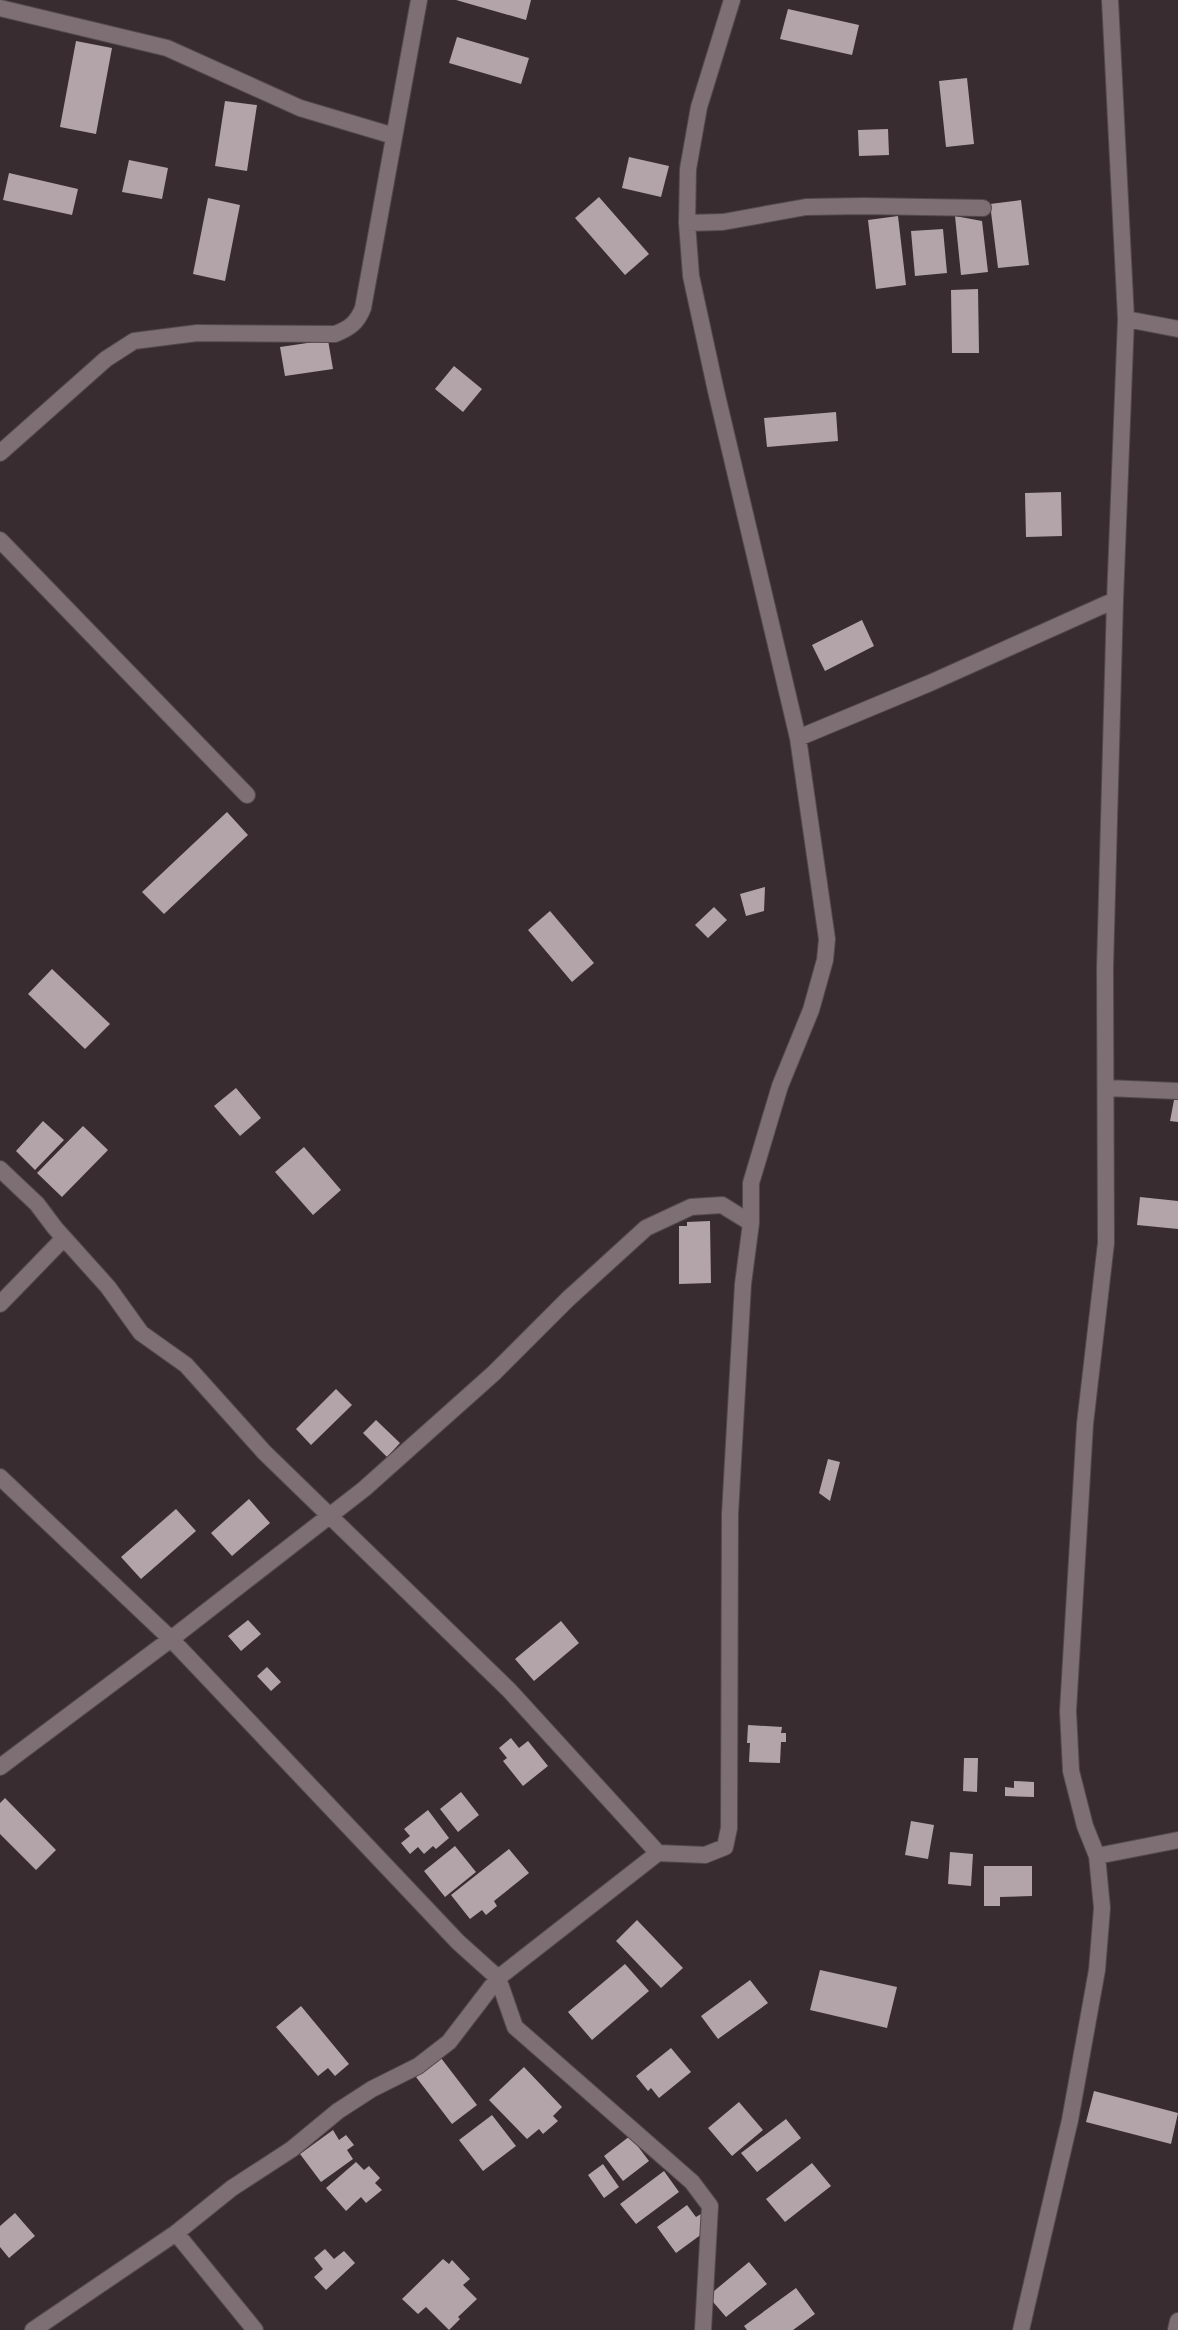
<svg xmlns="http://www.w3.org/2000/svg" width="1178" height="2330" viewBox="0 0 1178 2330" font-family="Quicksand,sans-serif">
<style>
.building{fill:#b3a4a9}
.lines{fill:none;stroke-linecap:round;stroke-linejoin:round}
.minor-casing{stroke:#534a4d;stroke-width:18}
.minor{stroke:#7d6f74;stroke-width:16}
</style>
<rect width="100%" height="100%" fill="#382c30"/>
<!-- building -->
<path class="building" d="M456 0H531L526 20Z
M788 9 859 25 852 55 780 39Z
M457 37 529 58 521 84 449 63Z
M76 41 112 48 96 134 60 127Z
M967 78 974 144 946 147 939 81Z
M225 101 257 105 247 171 215 166Z
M888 129 889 155 859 156 858 130Z
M629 157 669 166 661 197 622 188Z
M129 160 168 168 162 199 122 192Z
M9 173 78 189 72 215 3 200Z
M599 197 649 254 625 275 575 218Z
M208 198 240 205 225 281 193 274Z
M1021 200 1029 265 998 268 990 204Z
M898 216 906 285 876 289 868 220Z
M955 216 982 221 988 272 961 275Z
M943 229 947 273 915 276 911 231Z
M978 289 979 353H952L951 290Z
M328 340 333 369 285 376 280 347Z
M454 366 482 389 463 412 435 389Z
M836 412 838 441 767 447 764 418Z
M1061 492 1062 536 1026 537 1025 493Z
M862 620 874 646 825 671 812 645Z
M227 812 248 835 164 914 142 892Z
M765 887 764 911 746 916 740 894Z
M714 907 727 920 708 938 695 925Z
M550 911 594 963 572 982 528 930Z
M52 969 110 1024 85 1049 28 994Z
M236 1088 261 1118 240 1136 214 1106Z
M1174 1100H1178V1122L1170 1121Z
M43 1121 64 1140 35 1170 16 1151Z
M83 1126 108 1150 62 1197 37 1173Z
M304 1147 341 1190 313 1215 275 1172Z
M1140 1197 1178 1201V1229L1137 1225Z
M710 1221 711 1283 679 1284V1226H687V1222Z
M336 1389 352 1405 311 1445 296 1429Z
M376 1420 400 1443 387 1457 363 1433Z
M828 1459 840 1462 830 1501 819 1493Z
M249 1499 270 1523 232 1556 211 1533Z
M176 1509 196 1531 141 1579 121 1557Z
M248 1620 261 1634 241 1651 228 1636Z
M561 1621 579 1643 534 1681 515 1659Z
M267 1667 281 1682 271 1691 257 1676Z
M748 1725 782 1727 781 1733H786V1742H781L780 1763 749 1762 750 1743H747Z
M511 1738 519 1748 528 1741 548 1766 523 1786 503 1761 507 1758 499 1748Z
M964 1758H978L977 1792 963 1791Z
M1014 1781 1034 1782V1797L1005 1796V1787L1014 1788Z
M461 1792 479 1815 458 1832 440 1809Z
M5 1798 56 1850 36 1870 0 1834V1803Z
M428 1810 449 1838 436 1849 433 1846 424 1854 418 1847 410 1854 401 1843 410 1836 404 1829Z
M911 1821 934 1825 928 1859 905 1855Z
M455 1846 476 1872 445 1897 424 1871Z
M509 1849 529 1873 494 1901 497 1906 486 1915 482 1910 470 1919 451 1895Z
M950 1852 973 1854 971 1886 948 1884Z
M984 1866H1032V1896L1000 1897V1906H984Z
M637 1920 683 1968 661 1988 616 1941Z
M625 1964 649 1991 592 2040 568 2012Z
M820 1970 897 1987 887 2028 810 2010Z
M750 1980 768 2003 718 2039 701 2016Z
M301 2006 349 2064 335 2076 328 2068 318 2076 276 2027Z
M671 2048 691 2072 659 2098 651 2088 648 2091 636 2076Z
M441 2058 477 2105 452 2124 416 2077Z
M524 2067 562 2107 553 2116 558 2121 543 2134 539 2129 527 2139 489 2100Z
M1094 2091 1178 2113 1171 2144 1086 2122Z
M739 2102 763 2130 732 2156 708 2128Z
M492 2115 516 2146 483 2171 459 2140Z
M786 2119 801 2138 757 2172 741 2153Z
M333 2130 339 2140 346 2135 354 2145 347 2150 353 2159 321 2182 300 2154Z
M630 2136 649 2161 623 2181 604 2156Z
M356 2162 364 2170 369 2166 380 2178 375 2183 382 2190 366 2203 361 2197 346 2211 326 2188Z
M812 2163 831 2186 785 2222 766 2199Z
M603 2164 619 2187 604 2198 588 2175Z
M664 2171 679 2192 636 2224 620 2204Z
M687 2205 696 2217 701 2214 708 2223 706 2231 676 2253 657 2227Z
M15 2213 35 2236 9 2258 0 2247V2226Z
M325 2249 334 2259 344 2251 355 2263 326 2290 314 2277 323 2269 314 2258Z
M443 2259 449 2264 452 2260 470 2279 463 2285 477 2299 458 2317 460 2319 449 2330 426 2307 418 2314 402 2299Z
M749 2262 767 2284 726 2317 708 2296Z
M796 2288 815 2314 793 2330H747L744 2326Z"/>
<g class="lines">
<!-- minor casing -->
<g class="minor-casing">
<path id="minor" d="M1110 0 1126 319 1115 600
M0 8 167 48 300 108 394 136
M687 223 723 222 806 207 863 206 983 208
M1126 319 1178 329
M0 453 106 359 134 341 197 333 335 334C350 328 357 323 363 308L419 0
M0 540 247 795
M798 738 930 683 1115 600 1105 968 1106 1243 1085 1424 1068 1711 1071 1771 1085 1826 1097 1856 1102 1908 1097 1970 1070 2120 1021 2330
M1106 1088 1178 1091
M0 1169 37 1204 55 1228 108 1287 141 1333 186 1365 264 1452 509 1690 658 1853
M0 1304 64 1238
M0 1477 171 1639 458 1942 498 1978 515 2027 692 2182 710 2206 703 2330
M0 1767 171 1639 364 1489 494 1373 568 1299 646 1228 691 1207 722 1205 751 1223V1183L780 1086 811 1010 825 960 827 939 798 738 716 391 691 276 687 223 688 169 699 107 732 0
M1097 1856 1178 1840
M176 2233 255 2330
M33 2330 176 2233 232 2188 292 2149 338 2111 372 2089 418 2066 449 2042 498 1978 658 1853 705 1855 725 1847 729 1828 730 1514 743 1284 751 1223
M1176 2330 1178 2321"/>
</g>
<!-- minor -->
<use href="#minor" class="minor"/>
</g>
</svg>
